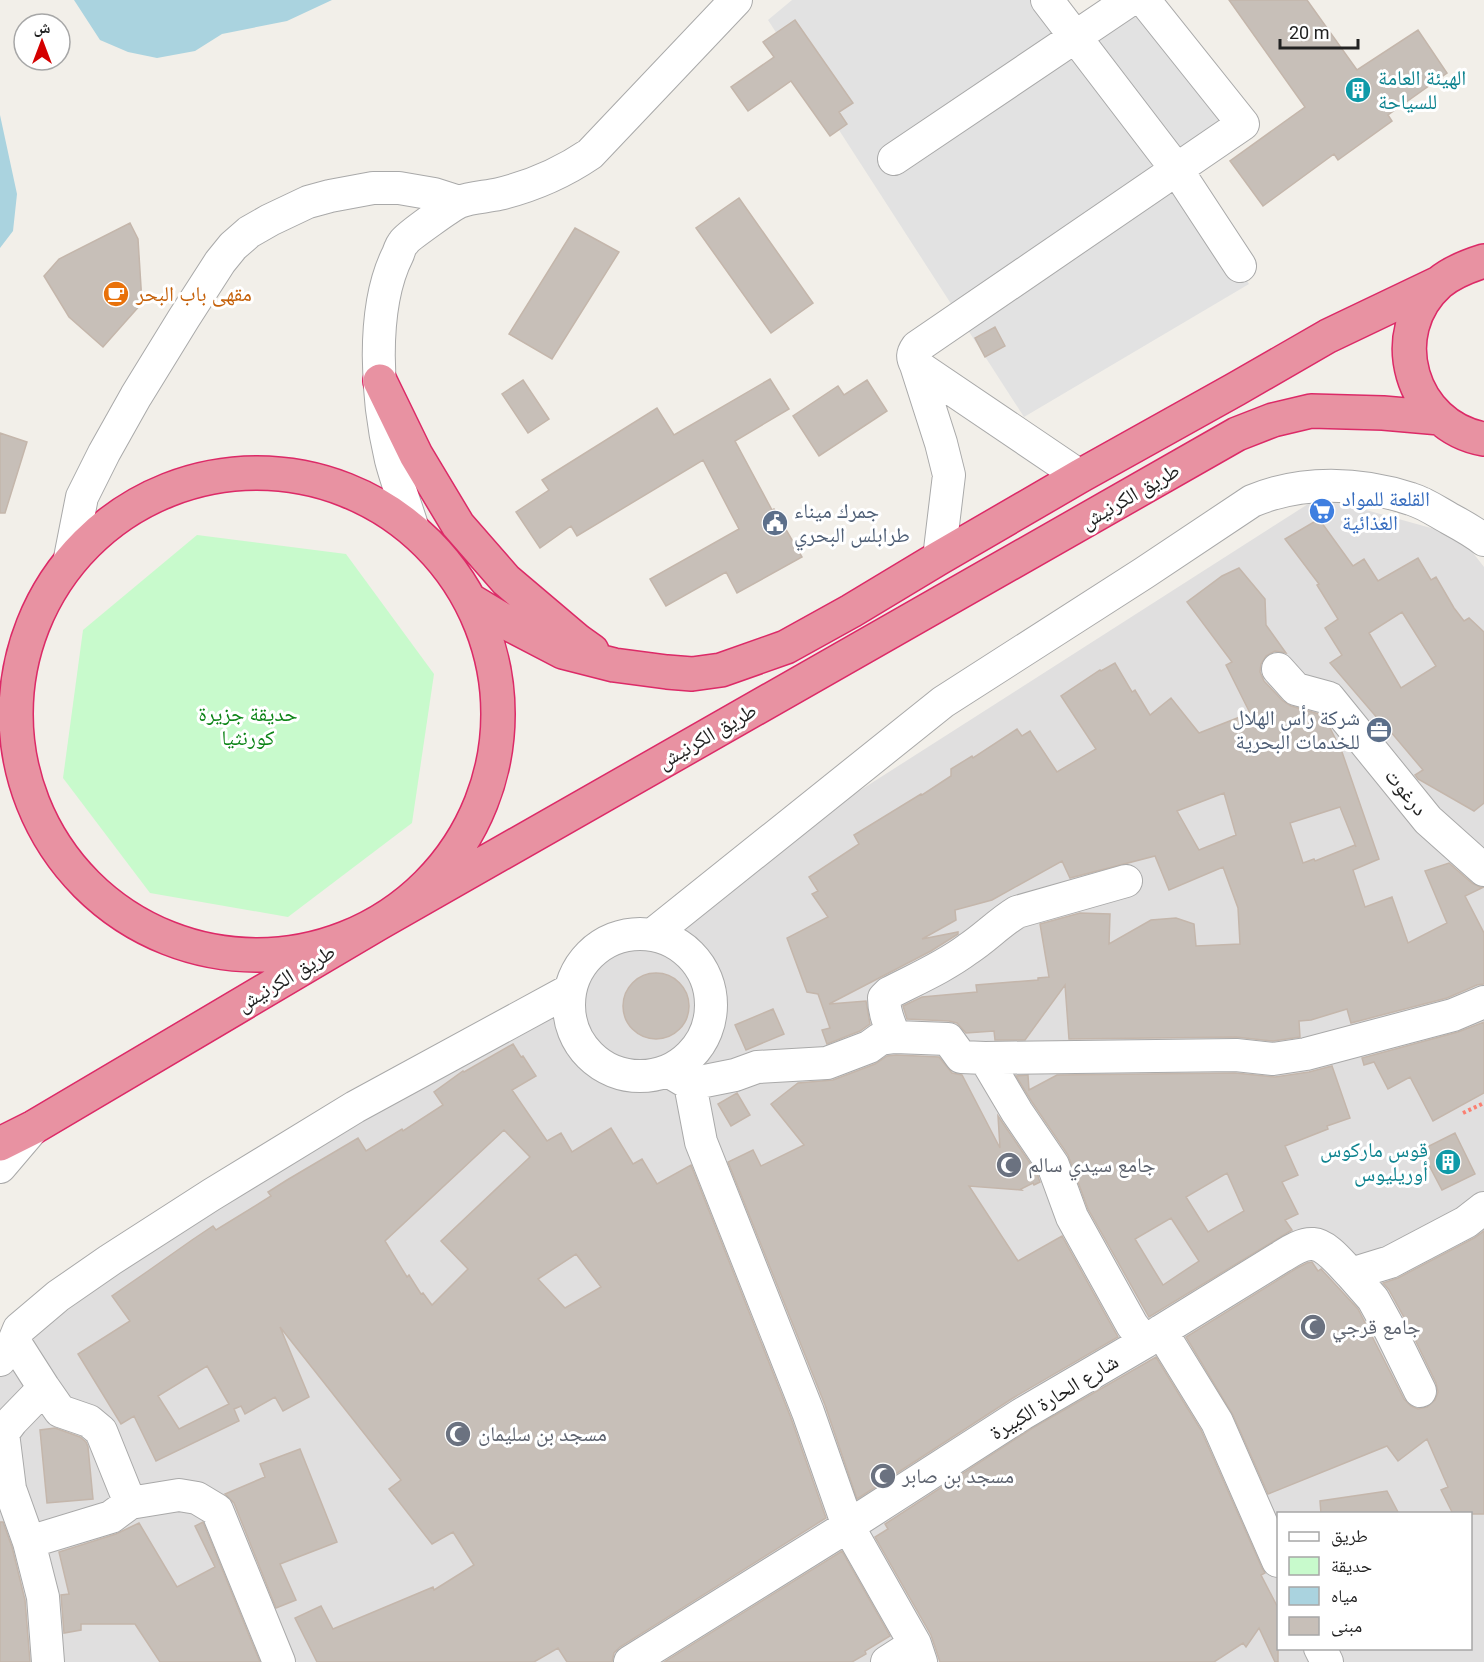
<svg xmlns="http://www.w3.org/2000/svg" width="1484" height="1662" viewBox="0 0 1484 1662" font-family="Roboto,'Noto Naskh Arabic',sans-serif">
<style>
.residential{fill:#e0dfdf;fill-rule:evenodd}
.park{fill:#c8facc}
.parking{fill:#e2e2e2}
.water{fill:#aad3df}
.building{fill:#c7bfb8;stroke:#c4b6ab;stroke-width:1.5;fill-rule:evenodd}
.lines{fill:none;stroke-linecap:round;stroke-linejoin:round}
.minor-casing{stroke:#a9a9a9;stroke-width:34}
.highway-casing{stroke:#dc2a67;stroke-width:36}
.path{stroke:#fa8072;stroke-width:4;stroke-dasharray:3 3;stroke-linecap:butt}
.minor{stroke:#fff;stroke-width:32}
.highway{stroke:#e892a2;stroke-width:33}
.labels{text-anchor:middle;stroke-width:6;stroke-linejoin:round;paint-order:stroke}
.culture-label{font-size:21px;fill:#0d838f;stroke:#fff;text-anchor:start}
.food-label{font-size:21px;fill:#c56008;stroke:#fff;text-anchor:start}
.street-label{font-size:21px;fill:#222;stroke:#fff}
.shop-label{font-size:21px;fill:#366cbe;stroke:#fff;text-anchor:start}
.service-label{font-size:21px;fill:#4e5e75;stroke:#fff;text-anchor:start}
.park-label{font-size:21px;fill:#0c8416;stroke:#fff}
.worship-label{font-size:21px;fill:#5b616d;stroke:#fff;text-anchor:start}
</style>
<rect width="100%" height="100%" fill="#f2efe9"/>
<!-- residential -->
<path class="residential" d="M1319 497 1460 536 1484 567V1662H0V1377L16 1348 326 1121 662 917ZM1278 1514H1470V1648H1278Z"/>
<!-- park -->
<path class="park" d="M197 535 346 554 434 674 412 823 288 917 150 893 63 778 83 630Z"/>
<!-- parking -->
<path class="parking" d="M792 0H1047L1076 37 1141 0 1243 124 1178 170 1249 284 1024 417 768 20Z"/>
<!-- water -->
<path class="water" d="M74 0H332L287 21 222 34 195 51 157 58 128 52 100 40Z
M0 115 17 194 13 231 0 248Z"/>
<!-- building -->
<path class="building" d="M1229 0H1307L1357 70 1418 30 1447 73 1388 115 1392 121 1338 160 1334 154 1263 206 1230 161 1305 107Z
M795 20 853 103 839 112 847 124 830 136 791 81 748 111 731 87 774 57 763 42Z
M739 198 813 303 771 333 696 228Z
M130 223 138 239 142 303 103 347 69 317 44 276 59 259Z
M575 228 619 252 552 359 509 334Z
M995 327 1005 346 985 357 975 338Z
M770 379 789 409 735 441 772 510 774 509 802 557 737 593 726 572 666 606 650 579 739 529 703 460 577 536 571 526 540 548 516 512 549 490 542 480 657 408 674 435Z
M523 380 549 419 528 433 502 394Z
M867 380 887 411 819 456 793 416 838 386 844 395Z
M0 433 27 442 5 513H0Z
M1319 519 1353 566 1364 559 1378 581 1418 558 1431 580 1436 577 1454 608 1464 621 1469 618 1484 632V803L1474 811 1418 779 1415 775 1423 770 1385 725 1384 726 1330 663 1342 655 1325 628 1338 619 1317 585 1319 584 1285 539ZM1402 612 1436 666 1401 688 1369 633Z
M1239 568 1265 599 1266 625 1286 653 1275 651 1266 656 1261 664 1260 672 1264 681 1283 701 1291 706 1319 714 1329 726 1342 752 1379 859 1353 870 1365 907 1392 897 1408 943 1447 923 1425 871 1449 863 1472 883 1480 887H1484L1465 896 1484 933V984L1477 985 1447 998 1351 1023 1347 1009 1311 1020 1299 1021 1300 1037 1273 1041 1236 1037 1069 1039 1065 985 1025 1040H995L994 1031 966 1033 957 1023 949 1021 907 1019 903 1006 922 997 977 992 976 985 1038 980V978L1049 977 1040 924 1080 913 1110 914 1109 944 1151 920 1176 918 1194 924 1196 946 1240 944 1238 908 1223 867 1169 890 1155 856 1070 878 1062 861 992 900 955 910 956 920 922 939 958 932V934L931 951 829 1004 866 1001 870 1024 860 1031 827 1044 822 1030 830 1028 818 994 807 992 787 938 828 917 812 894 818 891 809 877 859 844 854 835 921 794 922 795 951 776V769L972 756 973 758 1017 729 1022 736 1030 731 1057 772 1096 749 1061 696 1100 670 1101 671 1115 663 1132 692 1135 690 1150 715 1171 698 1199 733 1250 713 1226 665 1232 662 1187 602 1222 576ZM1224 793 1236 835 1199 850 1177 811ZM1340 807 1356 847 1355 845 1315 861 1314 859 1303 863 1290 823Z
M623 1006a33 33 0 1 1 66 0a33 33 0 1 1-66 0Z
M773 1009 784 1034 746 1050 735 1025Z
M1484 1022V1093L1433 1121 1410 1077 1388 1089 1374 1062 1364 1065 1362 1058 1458 1032Z
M513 1044 521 1057 523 1056 536 1076 512 1090 547 1141 561 1133 572 1152 611 1128 633 1164 642 1159 657 1184 691 1165 791 1418 826 1518 620 1647 614 1653 612 1662H567L558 1648 534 1662H317L295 1618 321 1606 333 1629 433 1587 434 1590 474 1565 453 1532 432 1544 389 1489 401 1480 280 1327 309 1397 283 1411 275 1397 245 1414 241 1406 234 1409 239 1421 156 1461 134 1416 121 1424 78 1354 130 1321 112 1296 148 1271 192 1240 213 1226 216 1230 271 1196 268 1192 287 1180 358 1138 366 1151 402 1129 403 1131 443 1105 434 1092 463 1071 464 1072ZM504 1130 530 1157 441 1241 468 1269 432 1305 423 1293 421 1294 409 1275 407 1277 385 1241ZM576 1254 601 1287 565 1308 538 1279ZM207 1366 229 1404 179 1429 158 1396Z
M896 1055 939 1057 952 1073 962 1075 1000 1148 998 1116 1037 1173 1040 1182 1034 1185 1033 1183 1021 1189 1022 1190 969 1186 1018 1261 1062 1236 1118 1337 1013 1398 857 1499 825 1405 728 1162 753 1150 761 1166 804 1145 771 1104 798 1083 833 1080 875 1064 887 1056Z
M1332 1066 1350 1118 1327 1126 1328 1129 1285 1146 1298 1175 1282 1182 1298 1214 1285 1220 1292 1230 1149 1317 1088 1209 1068 1155 1032 1102 1016 1076 1028 1075 1029 1090 1057 1075 1235 1073 1275 1077 1309 1072ZM1227 1173 1244 1211 1208 1232 1186 1197ZM1171 1218 1199 1261 1163 1285 1135 1239Z
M737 1093 750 1115 731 1126 718 1104Z
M1455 1133 1475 1174 1442 1190 1421 1150Z
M1484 1231V1514H1453L1441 1490 1448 1487 1427 1439 1398 1461 1387 1446 1268 1494 1233 1415 1186 1337 1297 1268 1307 1263 1312 1262 1318 1271 1321 1269 1358 1309 1404 1399 1411 1406 1418 1409 1427 1407 1435 1400 1438 1392 1436 1383 1406 1321 1389 1290 1383 1283 1398 1278 1474 1238Z
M1156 1357 1201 1430 1262 1568 1265 1573 1261 1575 1278 1608V1662H1275L1259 1628 1246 1647 1243 1643 1214 1662H940L931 1635 875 1537 888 1529 885 1524 1031 1429Z
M55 1428 80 1437 86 1442 88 1447 93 1499 47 1503 40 1430Z
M300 1449 337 1542 280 1564 296 1600 276 1608 234 1503 225 1494 265 1477 260 1464Z
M1387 1491 1399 1514H1321L1320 1501Z
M0 1522H3L12 1547 25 1600 30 1662H0Z
M203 1522 260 1662H160L135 1624H81V1630L64 1633 61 1595 69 1594 59 1552 116 1534 139 1523 177 1587 215 1567 195 1526Z
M842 1551 890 1636 865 1651 866 1654 852 1662H664Z"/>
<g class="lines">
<!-- minor casing -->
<g class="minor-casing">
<path id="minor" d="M1047 0 1177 170 1240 266
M894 159 1130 0
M916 365 1080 476
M413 529C406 506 397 483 391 460 377 401 370 309 398 254 399 251 401 245 404 242 408 236 452 205 459 202 471 197 486 197 499 194 532 186 562 173 590 154L736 0
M939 558 949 475 941 443 916 365C912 357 912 354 917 347L1243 124 1144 0
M69 563 82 497 104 453 136 396 184 318 220 262 233 246 249 232 270 220 308 202 330 196 373 188H399L434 194 459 202
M1278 669 1296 689 1329 698 1428 820 1484 870
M569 1005a71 71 0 1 1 142 0a71 71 0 1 1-142 0Z
M652 935 943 702 1144 573 1252 501C1302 480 1360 482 1411 499 1425 503 1439 513 1452 520 1463 526 1474 532 1484 540
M895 1037 948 1039 961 1057 985 1058
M668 1071 690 1084 701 1142 808 1412 848 1526 915 1644 921 1662
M690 1084 735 1075 757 1067 827 1063 869 1047 880 1039 895 1037C889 1024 884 1012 884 998L889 993C916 979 944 967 968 949 985 938 999 923 1017 912L1126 881
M0 1167 34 1127
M1351 1274 1373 1299 1390 1330 1420 1391
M1161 1331 1217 1422 1278 1561
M14 1341 44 1388 60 1411 89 1421 101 1431 130 1503
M1145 1342 1132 1325 1072 1217 1053 1165 1017 1112 985 1058 1236 1055 1273 1059 1306 1054 1453 1015 1484 1002
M0 1360 14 1341 19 1329 58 1296 110 1260 211 1195 355 1107 570 990
M44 1388 12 1421 3 1433 10 1489 29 1542 43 1597 48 1662
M29 1542 111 1517 130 1503 179 1495 197 1498 217 1510 279 1662
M1320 1648 1327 1662
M630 1662 848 1526 1022 1414 1145 1342 1161 1331 1281 1257C1289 1252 1302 1243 1313 1244 1327 1245 1341 1264 1351 1274L1390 1262 1466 1222 1484 1208
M887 1662 915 1644"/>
</g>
<!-- highway casing -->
<g class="highway-casing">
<path id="highway" d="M1484 261C1468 266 1452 272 1439 283 1383 333 1411 426 1484 439
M380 381 416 455 458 525 506 580 578 641 592 651
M16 714a241 241 0 1 1 482 0a241 241 0 1 1-482 0Z
M473 602 513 626 563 652 614 665 667 672 692 674 721 670 786 647 851 611 939 558 1080 476 1236 389 1328 336 1439 283
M0 1144 34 1127 379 923 1237 434 1273 420 1311 411 1383 413 1440 418"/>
</g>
<!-- path -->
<path class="path" d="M1463 1113 1484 1103"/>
<!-- minor -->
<use href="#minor" class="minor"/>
<!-- highway -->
<use href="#highway" class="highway"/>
</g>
<!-- icons -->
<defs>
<g id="building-disc" transform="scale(1.35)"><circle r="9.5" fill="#0f9aa8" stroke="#fff"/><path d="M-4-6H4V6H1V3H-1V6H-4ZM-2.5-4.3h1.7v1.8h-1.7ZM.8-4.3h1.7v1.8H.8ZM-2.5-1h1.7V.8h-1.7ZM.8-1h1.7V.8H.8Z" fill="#fff"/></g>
<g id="cafe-disc" transform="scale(1.35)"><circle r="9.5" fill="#e8710a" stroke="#fff"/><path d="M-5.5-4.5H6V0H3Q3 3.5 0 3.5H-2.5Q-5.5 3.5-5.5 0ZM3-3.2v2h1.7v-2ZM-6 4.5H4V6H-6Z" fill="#fff"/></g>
<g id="supermarket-disc" transform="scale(1.35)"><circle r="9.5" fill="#3f7fe0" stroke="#fff"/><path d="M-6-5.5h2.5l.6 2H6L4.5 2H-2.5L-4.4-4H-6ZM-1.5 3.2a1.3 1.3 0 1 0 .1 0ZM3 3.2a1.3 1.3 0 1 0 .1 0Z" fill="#fff"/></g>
<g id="civic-disc" transform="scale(1.35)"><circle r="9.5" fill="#5c6f8a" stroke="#fff"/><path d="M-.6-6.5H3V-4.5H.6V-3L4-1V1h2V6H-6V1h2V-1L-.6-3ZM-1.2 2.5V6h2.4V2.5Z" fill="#fff"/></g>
<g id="office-disc" transform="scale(1.35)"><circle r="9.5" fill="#5c6f8a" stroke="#fff"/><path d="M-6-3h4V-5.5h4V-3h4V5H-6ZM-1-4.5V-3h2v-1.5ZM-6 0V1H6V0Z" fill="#fff"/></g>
<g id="mosque-disc" transform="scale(1.35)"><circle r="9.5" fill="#6b7280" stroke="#fff"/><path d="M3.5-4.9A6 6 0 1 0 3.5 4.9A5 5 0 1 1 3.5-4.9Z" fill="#fff"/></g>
</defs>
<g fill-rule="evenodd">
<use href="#building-disc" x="1358" y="90"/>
<use href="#cafe-disc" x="116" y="294"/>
<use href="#supermarket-disc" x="1322" y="511"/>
<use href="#civic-disc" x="775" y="523"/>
<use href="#office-disc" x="1379" y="730"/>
<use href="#building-disc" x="1448" y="1162"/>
<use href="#mosque-disc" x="1009" y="1165"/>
<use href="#mosque-disc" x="1313" y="1327"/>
<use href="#mosque-disc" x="458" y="1434"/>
<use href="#mosque-disc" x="883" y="1476"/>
</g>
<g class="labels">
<!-- culture labels -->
<g class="culture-label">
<text x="1378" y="85">الهيئة العامة<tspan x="1378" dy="24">للسياحة</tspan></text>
<text x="1428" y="1157" text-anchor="end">قوس ماركوس<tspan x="1428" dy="24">أوريليوس</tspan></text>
</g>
<!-- food labels -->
<g class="food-label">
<text x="136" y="301">مقهى باب البحر</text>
</g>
<!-- street labels -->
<g class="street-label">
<text transform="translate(1130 496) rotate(-30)" y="7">طريق الكرنيش</text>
<text transform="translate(707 736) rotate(-30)" y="7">طريق الكرنيش</text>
<text transform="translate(1406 792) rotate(51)" y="7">درغوت</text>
<text transform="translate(286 978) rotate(-31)" y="7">طريق الكرنيش</text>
<text transform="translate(1054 1397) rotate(-31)" y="7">شارع الحارة الكبيرة</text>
</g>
<!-- shop labels -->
<g class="shop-label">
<text x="1342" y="506">القلعة للمواد<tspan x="1342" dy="24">الغذائية</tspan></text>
</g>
<!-- service labels -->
<g class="service-label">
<text x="794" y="518">جمرك ميناء<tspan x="794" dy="24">طرابلس البحري</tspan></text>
<text x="1360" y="725" text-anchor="end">شركة رأس الهلال<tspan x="1360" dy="24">للخدمات البحرية</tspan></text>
</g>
<!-- park labels -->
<g class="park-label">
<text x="248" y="721">حديقة جزيرة<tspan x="248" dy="24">كورنثيا</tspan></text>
</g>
<!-- worship labels -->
<g class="worship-label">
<text x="1028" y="1172">جامع سيدي سالم</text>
<text x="1332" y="1334">جامع قرجي</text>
<text x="478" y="1441">مسجد بن سليمان</text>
<text x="902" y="1483">مسجد بن صابر</text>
</g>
</g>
<!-- legend -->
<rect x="1277" y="1512" width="195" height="138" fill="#ffffff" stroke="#a7a7a7" stroke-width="1.5"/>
<rect x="1289" y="1532" width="30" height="9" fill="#ffffff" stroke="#a7a7a7" stroke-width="1.5"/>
<text x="1331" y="1542" font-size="18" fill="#222222">طريق</text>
<rect x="1289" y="1557" width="30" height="18" fill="#c8facc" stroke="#a7a7a7" stroke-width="1.5"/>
<text x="1331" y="1572" font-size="18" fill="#222222">حديقة</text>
<rect x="1289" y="1587" width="30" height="18" fill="#aad3df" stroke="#a7a7a7" stroke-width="1.5"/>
<text x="1331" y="1602" font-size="18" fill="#222222">مياه</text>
<rect x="1289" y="1617" width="30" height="18" fill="#c7bfb8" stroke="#a7a7a7" stroke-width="1.5"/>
<text x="1331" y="1632" font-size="18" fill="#222222">مبنى</text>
<!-- north arrow -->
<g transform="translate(42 42)"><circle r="28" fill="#ffffff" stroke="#a7a7a7" stroke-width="1.5"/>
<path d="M0-4.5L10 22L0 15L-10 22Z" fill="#d40000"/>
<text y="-9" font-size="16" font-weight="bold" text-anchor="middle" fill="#222222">ش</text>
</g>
<!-- scale -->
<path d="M1280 39v9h78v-9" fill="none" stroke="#222222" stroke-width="3"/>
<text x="1289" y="39" font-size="18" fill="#222222" stroke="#ffffff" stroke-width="4.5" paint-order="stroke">20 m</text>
</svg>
